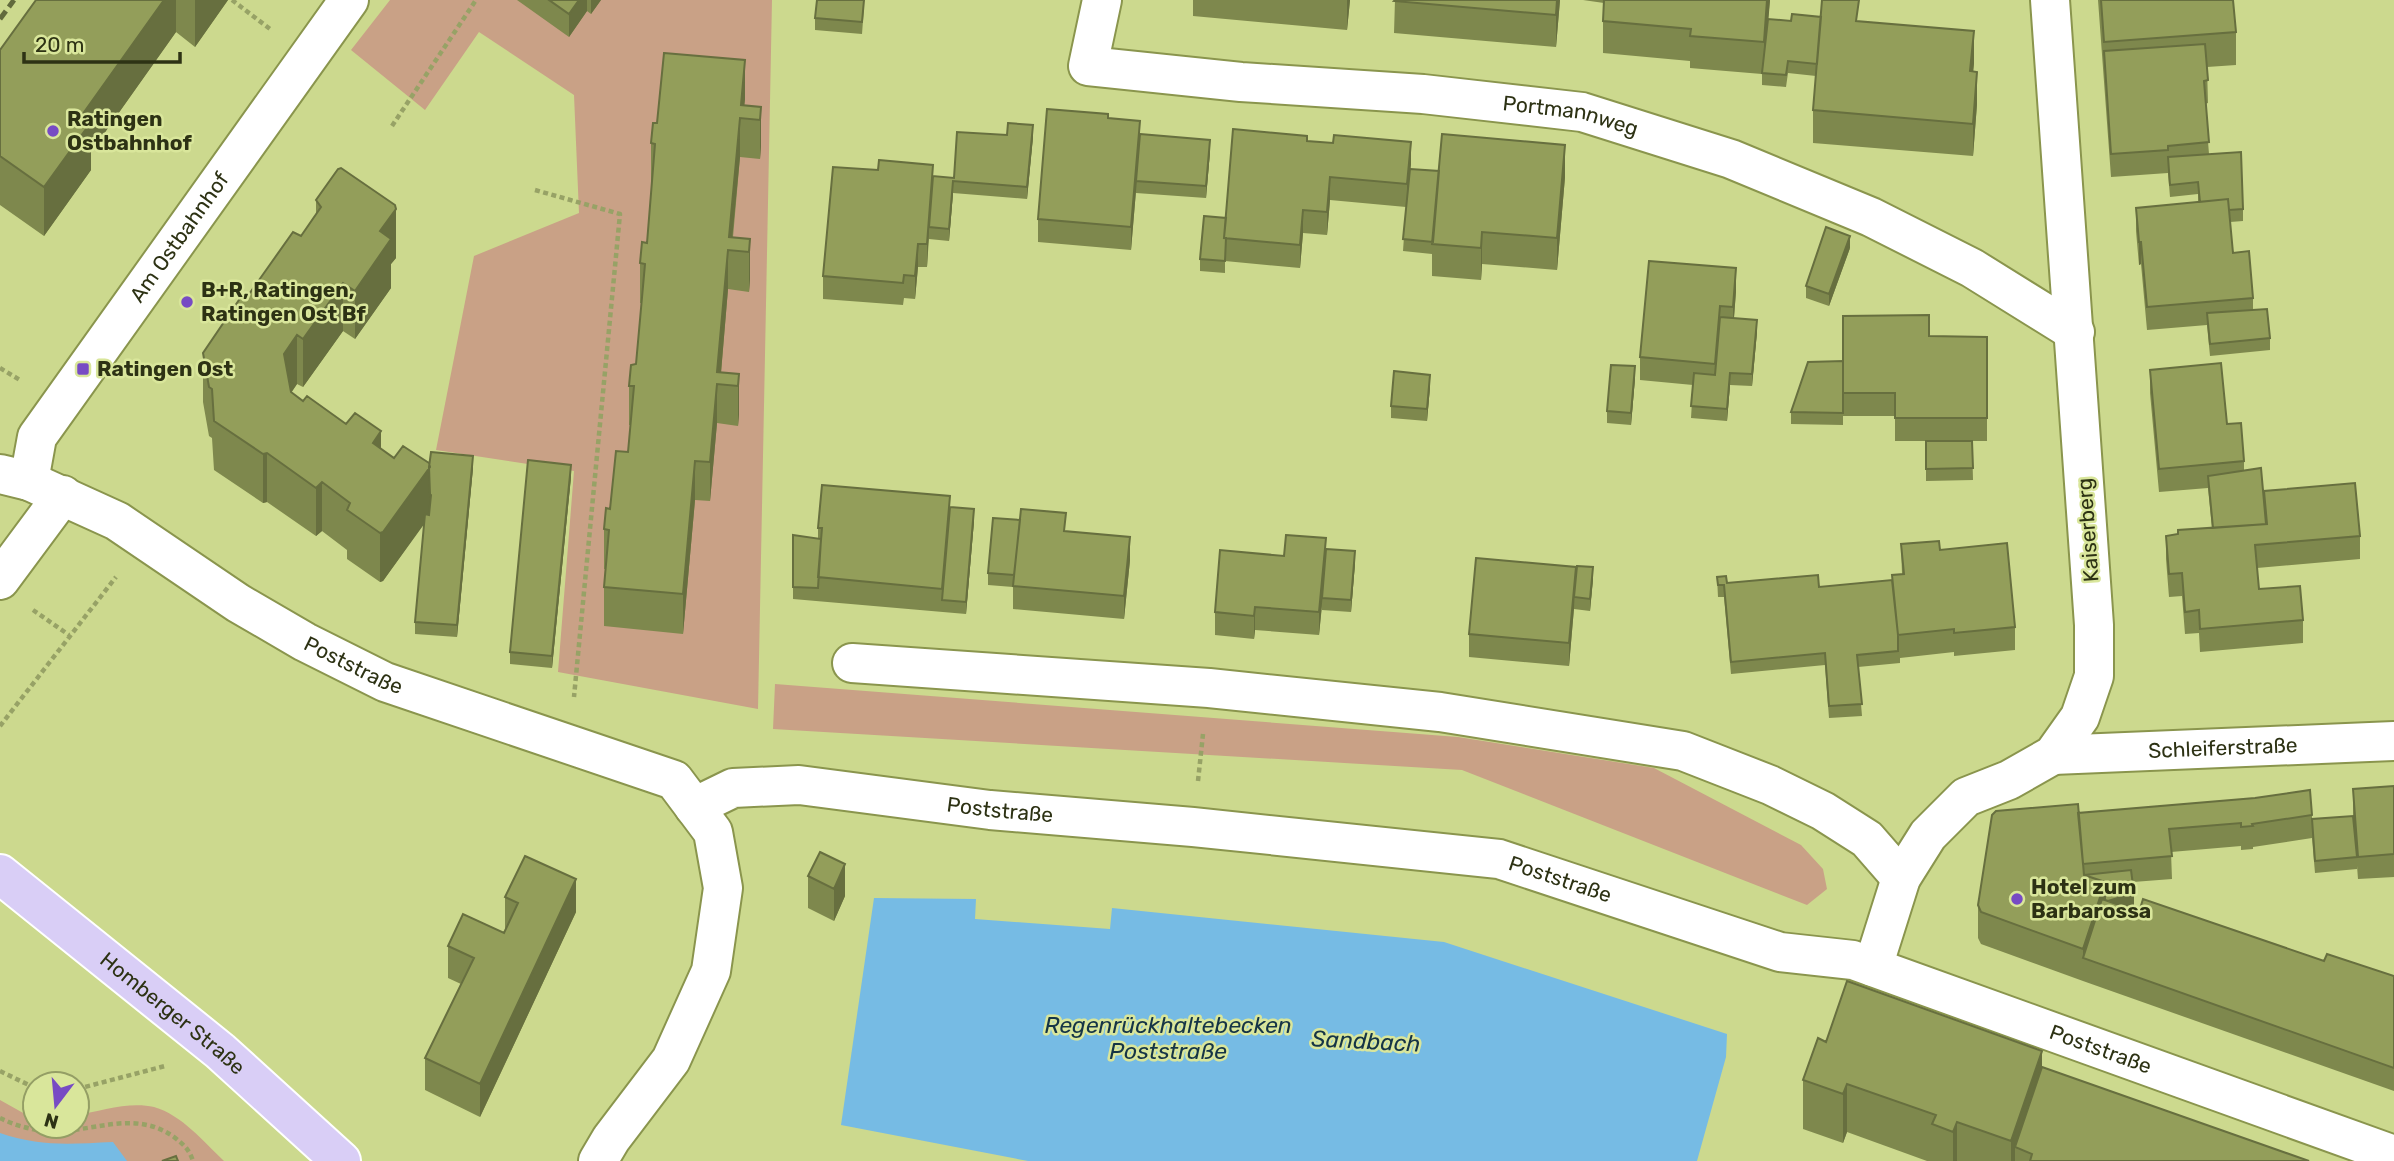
<svg xmlns="http://www.w3.org/2000/svg" width="2394" height="1161" viewBox="0 0 2394 1161" font-family="Rubik,sans-serif">
<style>
.green{fill:#c9a186}
.water{fill:#76bbe4}
.lines{fill:none;stroke-linecap:round;stroke-linejoin:round}
.minor-casing{stroke:#8a954d;stroke-width:42}
.major-casing{stroke:#fff;stroke-width:42}
.path{stroke:#97a266;stroke-width:4.5;stroke-dasharray:5 3.5;stroke-linecap:butt}
.minor{stroke:#fff;stroke-width:38}
.major{stroke:#d9cef6;stroke-width:38}
.rail{stroke:#626a3d;stroke-width:5;stroke-dasharray:10 5;stroke-linecap:butt}
.wall{fill:#7e884d}
.shaded-wall{fill:#676f3f}
.building{fill:#939e5a;stroke:#676f3f;stroke-width:2}
.poi-dot{fill:#774bc4;stroke:#d9e69b;stroke-width:2.5}
.labels{text-anchor:middle;stroke-width:5;stroke-linejoin:round;paint-order:stroke}
.street-label{font-size:21px;fill:#2d3214;stroke:#d9e69b}
.poi-label{font-size:21px;font-weight:bold;fill:#2d3214;stroke:#d9e69b;text-anchor:start}
.water-label{font-size:23px;font-style:italic;fill:#153446;stroke:#d9e69b}
</style>
<rect width="100%" height="100%" fill="#ccd98e"/>
<!-- green -->
<path class="green" d="M390 0H772L758 709 558 672 574 471 436 450 474 256 579 213 574 95 479 32 425 110 351 50Z
M775 684 1458 737 1654 768 1801 845 1823 869 1827 889 1807 905 1462 770 773 729Z
M0 1100 25 1114 35 1116V1126H77V1115C100 1111 130 1101 154 1107 182 1115 204 1142 224 1161H0Z"/>
<!-- water -->
<path class="water" d="M874 898 976 899 975 919 1110 929 1112 908 1444 942 1727 1034 1726 1057 1697 1161H1028L841 1125Z
M0 1133C41 1147 70 1144 113 1142L127 1161H0Z"/>
<g class="lines">
<!-- minor casing -->
<g class="minor-casing">
<g id="minor">
<path id="s1" d="M1102 0 1088 66 1241 82 1423 94 1582 112 1731 159 1871 217 1972 268 2075 332"/>
<path id="s2" d="M0 474 29 481 117 521 238 603 305 642 385 682 674 780 713 832 723 888 711 971 671 1060 611 1139 598 1161"/>
<path id="s3" d="M29 481 37 437 349 0"/>
<path d="M0 580 63 495"/>
<path d="M852 663 1209 688 1440 712 1683 751 1770 785 1823 811 1867 839 1901 878"/>
<path id="s4" d="M2053 755 2394 741"/>
<path id="s5" d="M694 807 733 788 799 785 990 810 1193 827 1499 859 1780 952 1853 960 2394 1155"/>
<path d="M1873 967 1901 878 1928 835 1966 797 2009 780 2053 755 2080 717 2094 676V625L2050 0"/>
</g>
</g>
<!-- major casing -->
<g class="major-casing">
<g id="major">
<path id="s6" d="M0 874 220 1051 341 1161"/>
</g>
</g>
<!-- path -->
<path class="path" d="M232 0 270 29
M392 126 476 0
M535 190 620 214 574 697
M0 368 20 380
M33 610 69 635
M0 726 116 577
M1198 781 1203 734
M0 1071 35 1088
M77 1089 165 1066
M0 1118C14 1125 31 1130 47 1131 91 1134 133 1108 174 1137 184 1145 189 1149 193 1161"/>
<!-- minor -->
<use href="#minor" class="minor"/>
<!-- major -->
<use href="#major" class="major"/>
<!-- rail -->
<path class="rail" d="M0 19 14 0"/>
</g>
<!-- wall -->
<path class="wall" d="M36 0H228L195 47 176 32 91 152V170L44 236 0 205V50Z
M517 0H601L591 14 587 11 569 37Z
M1193 0H1350L1347 30 1193 16Z
M1395 0H1560L1556 47 1394 33Z
M1583 0H1770L1768 19 1791 21 1859 22 1974 63 1973 72 1977 104 1973 156 1813 143V110L1816 76 1788 73 1786 87 1762 85V74L1690 68V61L1603 53V21L1604 3Z
M2098 0H2233L2236 32V65L2207 67 2208 103 2205 104 2209 154 2243 209V221L2230 222 2233 253 2253 298V310L2270 338V350L2210 356 2207 325 2147 330 2141 264 2139 265 2136 231V208L2198 202V194L2170 197 2168 173 2111 177Z
M864 7 862 34 815 30V18Z
M745 99 744 106 761 107V146L760 159 740 157 733 237 750 239V279L749 292 728 289 721 373 739 374V414L738 426 717 423 710 501 695 500 683 634 604 626V587L605 569H604V529L628 452 631 425H629V386L636 364 642 303H640V263L647 243 652 183H651V143L657 123Z
M1108 118 1140 134 1210 152 1206 198 1136 193V190L1131 250 1038 242V219Z
M1033 137 1027 199 953 193 949 241 929 239V238L927 267H918L915 299 904 298 903 305 823 299V276L933 176 954 178Z
M1307 141 1411 169 1565 177 1557 270 1482 264 1481 280 1432 276V254L1403 251 1406 207 1330 200 1327 235 1303 233 1300 268 1225 261V273L1200 271V259L1226 218Z
M316 200 396 258 391 264V288L355 339 343 331 303 387 297 384 291 393 394 458 429 463 473 468 457 637 415 634V622L424 523 383 581 380 582 347 559V550L322 531 316 536 267 502 263 503 214 470 212 438 209 436 203 402V353L247 297 301 236 316 214Z
M1850 248 1829 306 1806 298V286Z
M1736 291 1734 318 1757 332 1752 386 1730 385 1727 421 1691 418 1693 385 1640 380V357Z
M1929 336 1987 337V441H1972L1973 480 1926 481V441H1970H1895V416H1843V390V425L1791 424V412L1843 361Z
M2150 370 2227 424 2244 461V471L2264 502 2360 536V559L2257 568 2259 589 2303 620V643L2200 652 2199 633 2185 634 2182 596 2169 597 2166 559V536L2178 534V530L2212 528 2208 488 2159 492 2150 393Z
M1635 378 1631 425 1607 423V411Z
M1430 387 1427 421 1391 418V406Z
M571 477 552 668 510 664V652Z
M950 507 974 521 966 614 793 599V535L818 539V528Z
M1066 532 1130 560 1124 619 1013 609V587L988 585V573Z
M1901 544 1940 550 2015 627V650L1954 656V652L1900 658V663L1858 667 1862 716 1829 718 1825 665 1731 674 1724 597H1718L1717 577 1727 583 1819 587 1892 580 1902 574Z
M1326 549 1355 563 1351 612 1322 610V606L1319 635 1255 630 1254 639 1215 635V612L1284 556Z
M1593 579 1590 611 1574 609V608L1569 666 1469 657V634Z
M2394 786V877L2358 879 2357 866V869L2315 873 2312 838 2253 847V849L2241 850V846L2171 852 2172 879 2133 882 2134 905 2127 907 2324 961 2394 976V1091L2083 981 1981 944 1978 938V905L2078 813 2312 815V819L2353 816V789Z
M820 852 845 896 834 921 808 908V876Z
M505 897 576 912 480 1117 425 1090V1058L461 984 448 978V946L504 933 505 929Z
M1826 1042 2042 1067 2309 1161H1927L1847 1132 1843 1143 1803 1129V1080Z"/>
<!-- shaded-wall -->
<path class="shaded-wall" d="M164 0H176V32L91 152V170L44 236V187L82 115Z
M195 0H228L195 47Z
M579 0H587V11L569 37V14Z
M591 0H601L591 14Z
M1347 0H1350L1347 30Z
M1557 0H1560L1556 47V15Z
M1767 0H1770L1764 74V42Z
M1974 31V63L1970 103V71Z
M745 60V99L743 118 741 105Z
M1977 72V104L1973 156V124Z
M761 107V146L760 159V120Z
M740 118V157L731 250 729 237Z
M1140 121V144L1131 250V227Z
M1033 125V137L1027 199V187Z
M1210 140V152L1206 198V186Z
M1411 142V165L1407 207V184Z
M1565 145V177L1557 270V238Z
M933 165V187L929 227 927 267V244Z
M1330 177V200L1327 235V212Z
M953 181V193L949 241V229Z
M396 209V258L391 264V288L355 339V291L380 231Z
M1303 210V233L1300 268V245Z
M1482 232V264L1481 280V248Z
M1850 236V248L1829 306V294Z
M750 239V279L749 292V252Z
M2139 242H2141V264L2139 265Z
M918 244V267L915 299V276Z
M728 250V289L720 384 717 372Z
M1736 268V291L1733 330V307Z
M343 283V331L303 387V339Z
M1757 320V332L1752 386V374Z
M297 335V384L284 403V354Z
M1635 366V378L1631 425V413Z
M1730 373V385L1727 421V409Z
M739 374V414L738 426V386Z
M1430 375V387L1427 421V409Z
M717 384V423L710 501V462Z
M381 431V480L373 443Z
M267 453V502L263 503V454Z
M473 456V468L457 637V625Z
M695 461V500L683 634V594Z
M571 465V477L552 668V656Z
M430 467V516L383 581 380 582V533Z
M322 482V531L316 536V488Z
M974 509V521L966 614V602Z
M1130 537V560L1124 619V596Z
M1326 538V561L1319 635V612Z
M1355 551V563L1351 612V600Z
M1576 567 1574 608 1569 666V643Z
M1593 567V579L1590 611V599Z
M1255 607V630L1254 639V616Z
M845 864V896L834 921V889Z
M576 879V912L480 1117V1084Z
M2105 882 2134 893V905L2105 914 2083 958V981V949Z
M2042 1051V1100L2015 1147V1161H2011V1141Z
M1847 1084V1132L1843 1143V1094Z
M1957 1122V1161H1953V1132Z"/>
<!-- building -->
<path class="building" d="M36 0H164L82 115 91 122 44 187 0 156V50Z
M549 0H579L569 14Z
M817 0H864L862 22 815 18Z
M1395 0H1557L1556 15 1394 1Z
M1604 0H1767L1764 42 1690 36 1691 29 1603 21Z
M1822 0H1859L1856 21 1974 31 1970 71 1977 72 1973 124 1813 110Z
M2101 0H2233L2236 32 2104 42Z
M1792 14 1821 17 1817 64 1788 61 1786 75 1762 73 1768 19 1791 21Z
M2205 44 2208 80 2204 81 2209 142 2168 146V150L2111 154 2104 51Z
M664 53 745 60 741 105 761 107 760 120 740 118 729 237 750 239 749 252 728 250 717 372 739 374 738 386 717 384 710 462 695 461 683 594 604 587 609 530 604 529 606 508 610 509 616 451 628 452 634 386H629L631 365 636 364 645 264 640 263 642 242 647 243 655 144 651 143 653 123H657Z
M1047 109 1108 114V118L1140 121 1131 227 1038 219Z
M1008 123 1033 125 1027 187 953 181 949 229 929 227 933 176 954 178 957 132 1007 135Z
M1233 129 1307 136V141L1333 143 1334 135 1411 142 1407 184 1330 177 1327 212 1303 210 1300 245 1224 238Z
M1140 134 1210 140 1206 186 1136 181Z
M1442 134 1565 145 1557 238 1482 232 1481 248 1432 244Z
M2241 152 2243 209 2229 210 2228 199 2200 202 2198 182 2170 185 2168 157Z
M879 160 933 165 927 244H918L915 276 904 275 903 283 823 276 833 167 878 170Z
M341 168 395 205 396 209 380 231 391 239 355 291 343 283 303 339 297 335 284 354 291 392 303 401 307 396 346 424 355 413 381 431 373 443 394 458 403 446 429 463 430 467 383 532 380 533 347 510 350 503 322 482 316 488 267 453 263 454 214 421 212 389 209 387 203 353 241 297H247L293 232 301 236 321 207 316 200 338 169Z
M1410 169 1439 171 1433 242 1403 239Z
M2228 199 2233 253 2249 251 2253 298 2147 307 2141 242H2139L2136 208Z
M1204 216 1226 218 1224 238H1226L1225 261 1200 259Z
M1826 227 1850 236 1829 294 1806 286Z
M1649 261 1736 268 1733 307 1720 306 1715 364 1640 357Z
M2267 309 2270 338 2210 344 2207 313Z
M1929 315V336L1987 337V418H1895V393H1843V316Z
M1720 317 1757 320 1752 374 1730 373 1727 409 1691 406 1694 373 1715 375Z
M1843 361V413L1791 412 1808 362Z
M2221 363 2227 424 2241 423 2244 461 2159 469 2150 370Z
M1611 365 1635 366 1631 413 1607 411Z
M1394 371 1430 375 1427 409 1391 406Z
M1926 441H1972L1973 468 1926 469Z
M431 452 473 456 457 625 415 622 425 514 429 515 431 495 430 494 429 467Z
M528 460 571 465 552 656 510 652Z
M2261 468 2266 524 2213 528 2208 476Z
M2355 483 2360 536 2255 545 2259 589 2300 586 2303 620 2200 629 2199 610 2185 612 2182 573 2169 574 2166 536 2178 534V530L2267 524 2264 491Z
M822 485 950 496 942 589 818 577 822 528H818Z
M950 507 974 509 966 602 942 600Z
M1021 509 1066 513 1064 531 1130 537 1124 596 1013 586Z
M993 518 1020 520 1014 575 988 573Z
M793 535 821 539 818 588 793 587Z
M1286 535 1326 538 1319 612 1255 607 1254 616 1215 612 1220 550 1284 556Z
M1939 541 1940 550 2007 543 2015 627 1954 633V629L1898 635 1892 575 1904 574 1901 544Z
M1326 549 1355 551 1351 600 1322 598Z
M1476 558 1576 567 1569 643 1469 634Z
M1577 566 1593 567 1590 599 1574 597Z
M1818 575 1819 587 1892 580 1898 635V651L1857 655 1862 704 1829 706 1825 653 1731 662 1724 585H1718L1717 577 1726 576 1727 583Z
M2394 786V854L2358 857 2353 789Z
M2310 790 2312 815 2252 824 2253 826 2241 827V823L2169 829 2172 856 2083 864 2078 813 2255 798Z
M2078 804 2084 875 2105 882 2083 949 1981 912 1978 905 1992 815 1996 811Z
M2353 816 2357 857 2315 861 2312 819Z
M820 852 845 864 834 889 808 876Z
M525 856 576 879 480 1084 425 1058 474 958 448 946 463 914 504 933 518 903 505 897Z
M2131 870 2134 893 2108 901 2105 900V882L2084 875Z
M2102 899 2139 912 2143 899 2324 961 2327 954 2394 976V1068L2083 958Z
M1847 981 2042 1051 2011 1141 1957 1122 1953 1132 1932 1124 1936 1115 1847 1084 1843 1094 1803 1080 1818 1038 1826 1042Z
M2042 1067 2309 1161H2030L2032 1154 2015 1147Z
M176 1156 178 1161H162Z"/>
<!-- markers -->
<g class="poi-dot">
<circle cx="53" cy="131" r="7"/>
<circle cx="187" cy="302" r="7"/>
<rect x="76" y="362" width="14" height="14" rx="3.5"/>
<circle cx="2017" cy="899" r="7"/>
</g>
<g class="labels">
<!-- street labels -->
<g class="street-label">
<text dy="7" stroke="none"><textPath href="#s1" startOffset="553">Portmannweg</textPath></text>
<text dy="7" stroke="none"><textPath href="#s3" startOffset="290">Am Ostbahnhof</textPath></text>
<text transform="translate(2088 530) rotate(-94)" y="7">Kaiserberg</text>
<text dy="7" stroke="none"><textPath href="#s2" startOffset="404">Poststraße</textPath></text>
<text dy="7" stroke="none"><textPath href="#s4" startOffset="170">Schleiferstraße</textPath></text>
<text dy="7" stroke="none"><textPath href="#s5" startOffset="312">Poststraße</textPath></text>
<text dy="7" stroke="none"><textPath href="#s5" startOffset="878">Poststraße</textPath></text>
<text dy="7" stroke="none"><textPath href="#s6" startOffset="222">Homberger Straße</textPath></text>
<text dy="7" stroke="none"><textPath href="#s5" startOffset="1446">Poststraße</textPath></text>
</g>
<!-- poi labels -->
<g class="poi-label">
<text x="67" y="126">Ratingen<tspan x="67" dy="24">Ostbahnhof</tspan></text>
<text x="201" y="297">B+R, Ratingen,<tspan x="201" dy="24">Ratingen Ost Bf</tspan></text>
<text x="97" y="376">Ratingen Ost</text>
<text x="2031" y="894">Hotel zum<tspan x="2031" dy="24">Barbarossa</tspan></text>
</g>
<!-- water labels -->
<g class="water-label">
<text x="1168" y="1033">Regenrückhaltebecken<tspan x="1168" dy="26">Poststraße</tspan></text>
<text transform="translate(1366 1041) rotate(3)" y="8">Sandbach</text>
</g>
</g>
<!-- north arrow -->
<g transform="translate(56 1105) rotate(196)"><circle r="33" fill="#d9e69b" stroke="#949e65" stroke-width="2"/>
<path d="M0-5L12 26L0 18L-12 26Z" fill="#774bc4"/>
<text y="-10" font-size="19" font-weight="bold" text-anchor="middle" fill="#2d3214">N</text>
</g>
<!-- scale -->
<path d="M24 52v10h156v-10" fill="none" stroke="#2d3214" stroke-width="3.5"/>
<text x="35" y="52" font-size="21" fill="#2d3214" stroke="#d9e69b" stroke-width="5" paint-order="stroke">20 m</text>
</svg>
